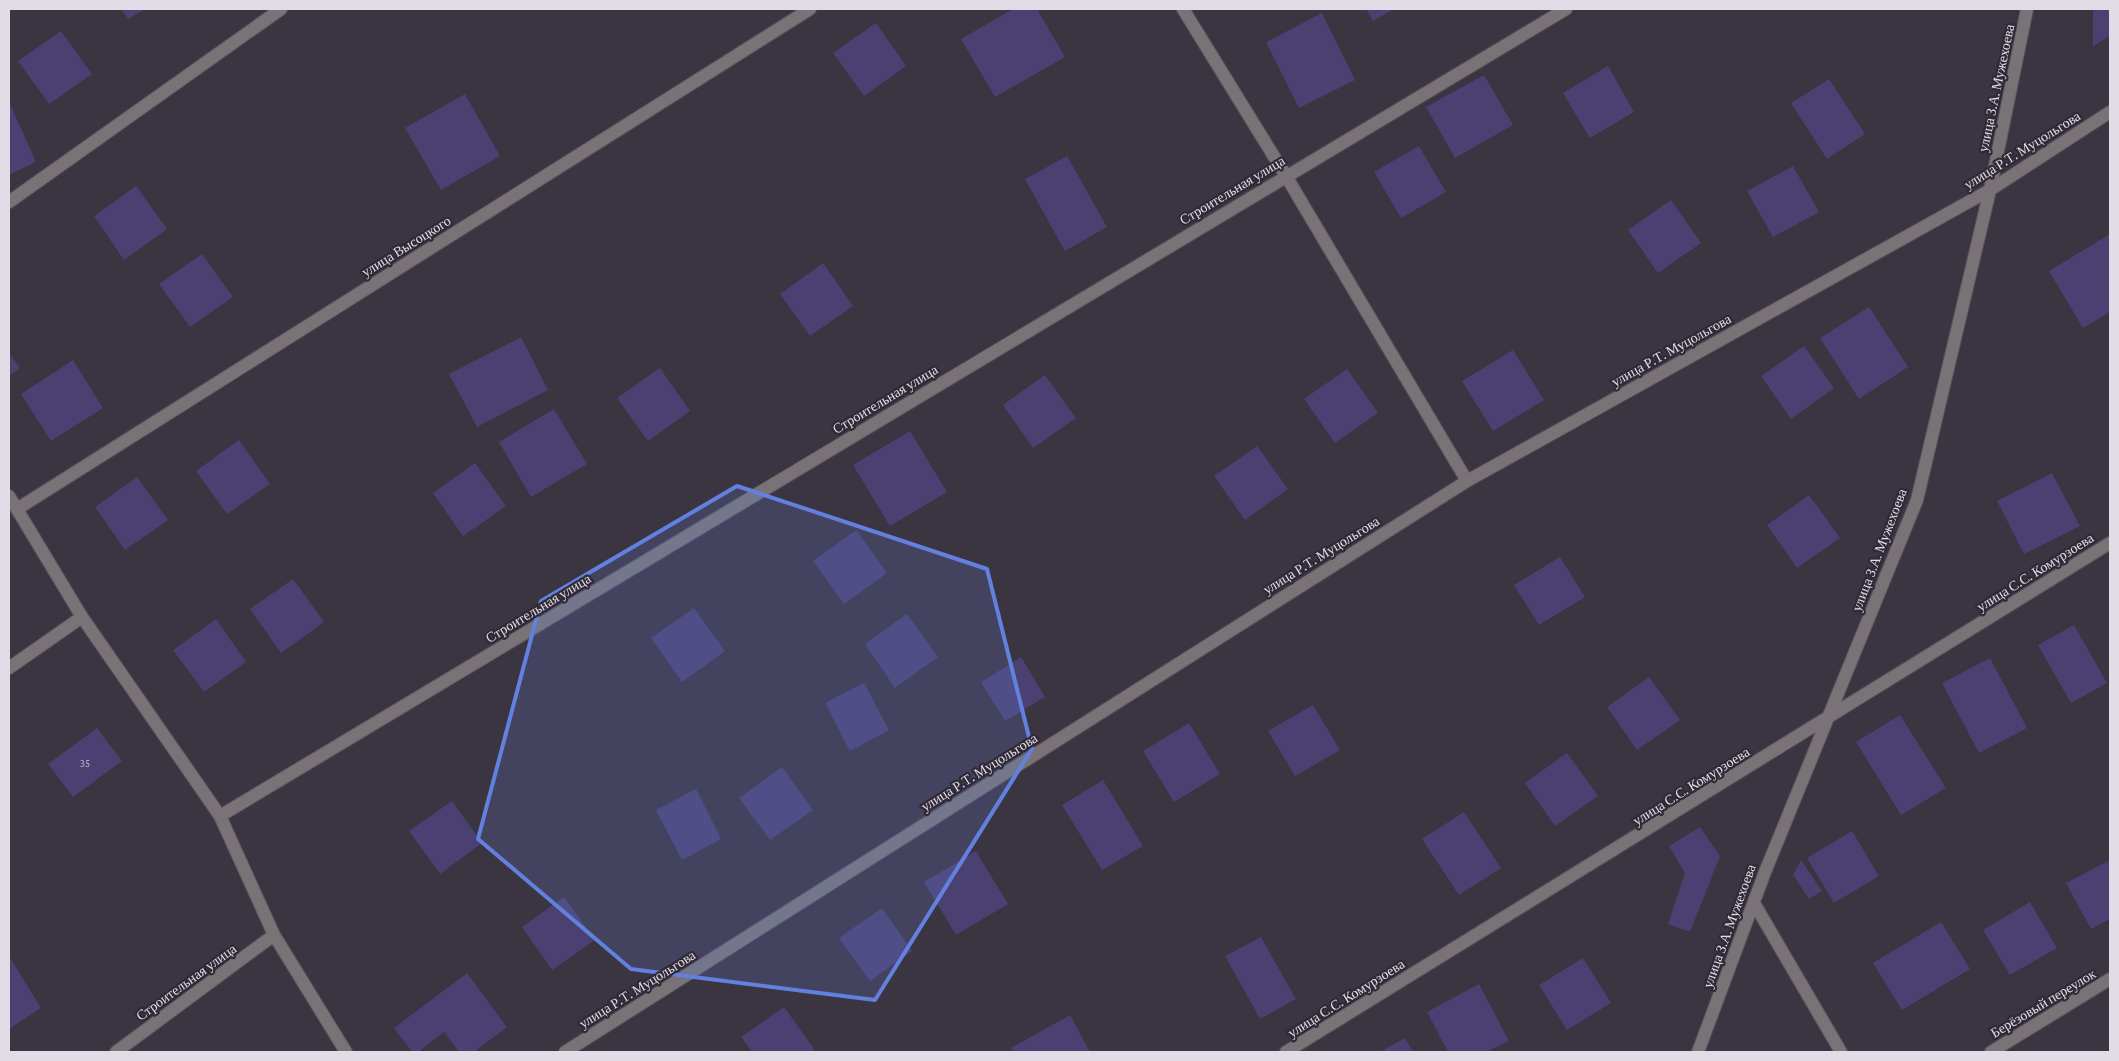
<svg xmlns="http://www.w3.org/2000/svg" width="2119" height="1061" viewBox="0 0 2119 1061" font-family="'Crimson Pro',serif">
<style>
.building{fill:#4a4172}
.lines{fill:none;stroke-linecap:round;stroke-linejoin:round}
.minor-casing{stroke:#59525f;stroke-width:14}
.minor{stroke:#797378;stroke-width:12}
.marked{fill:#6280dd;fill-opacity:0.2;stroke:#6280dd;stroke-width:4;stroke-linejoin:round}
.labels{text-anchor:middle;stroke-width:4.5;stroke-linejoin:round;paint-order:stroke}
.number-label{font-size:11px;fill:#bbb6c9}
.street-label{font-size:14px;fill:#e1dde6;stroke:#302a37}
</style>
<rect width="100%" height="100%" fill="#3b3441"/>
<!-- building -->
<path class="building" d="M121 9H145L128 19Z
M1013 9H1037L1065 57 995 97 961 39Z
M1366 9H1394L1373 21Z
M2093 9H2110V36L2093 46Z
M1322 13 1355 80 1299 108 1266 42Z
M876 23 906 66 864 96 833 53Z
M61 31 92 74 49 104 18 61Z
M1608 66 1634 112 1590 138 1563 93Z
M1484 75 1513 125 1455 158 1426 107Z
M1829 79 1865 134 1827 159 1791 103Z
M465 94 500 156 441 190 405 128Z
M9 102 36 162 9 175Z
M1419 146 1446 192 1401 218 1374 172Z
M1067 156 1107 227 1065 251 1025 179Z
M1793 166 1819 212 1773 237 1747 191Z
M136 186 167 229 124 260 94 216Z
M1671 200 1701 243 1658 273 1628 230Z
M2110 234V312L2083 328 2049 271Z
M202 254 233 297 190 327 159 284Z
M823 263 853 306 810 336 780 294Z
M1869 307 1908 367 1859 399 1820 338Z
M521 337 548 390 477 427 449 374Z
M1804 346 1834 388 1791 419 1761 376Z
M1513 350 1544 400 1493 431 1462 381Z
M9 353 20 368 9 376Z
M73 360 103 408 51 441 21 394Z
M660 368 690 411 648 441 617 398Z
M1347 369 1378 413 1335 443 1304 399Z
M1045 375 1076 418 1033 448 1003 405Z
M554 409 587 464 531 497 499 442Z
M910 431 947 492 890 526 853 465Z
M239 440 270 484 227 514 196 471Z
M1257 446 1288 489 1245 520 1214 476Z
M475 463 506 506 463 536 433 493Z
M2052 473 2080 526 2024 554 1997 501Z
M137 477 168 520 125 550 95 507Z
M1809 495 1840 538 1797 568 1767 525Z
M856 530 887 573 844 604 813 561Z
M1560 557 1585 597 1539 625 1514 585Z
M293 579 324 622 281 653 250 609Z
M694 608 725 651 682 682 651 638Z
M907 614 938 657 895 688 865 644Z
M216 619 246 662 204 692 173 650Z
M2074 625 2107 683 2071 703 2038 645Z
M1021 657 1045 697 1005 721 981 682Z
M1990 658 2027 728 1979 753 1942 683Z
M1649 677 1680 720 1637 750 1607 707Z
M864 683 889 730 850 751 825 703Z
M1313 705 1340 750 1295 776 1268 731Z
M1900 715 1946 788 1901 815 1856 742Z
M1189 723 1220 774 1174 802 1143 751Z
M97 728 122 761 73 797 48 764Z
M1567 753 1598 796 1555 826 1525 783Z
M782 767 813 810 770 840 739 798Z
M1103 780 1143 846 1102 870 1062 805Z
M696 789 721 839 682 860 656 810Z
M452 801 482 843 440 874 409 831Z
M1464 812 1501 868 1459 895 1422 839Z
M1700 827 1720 856 1690 932 1668 924 1685 873 1669 846Z
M1852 831 1879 876 1834 903 1807 858Z
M976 851 1008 904 956 935 924 882Z
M1801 860 1822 891 1809 899 1793 875Z
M2110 860V919L2091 929 2066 883Z
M564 897 595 940 552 970 522 927Z
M2030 902 2057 948 2010 975 1983 930Z
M882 908 912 951 870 981 839 938Z
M1941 922 1970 969 1902 1010 1873 963Z
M1261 937 1296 999 1260 1019 1225 956Z
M9 956 41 1008 9 1029Z
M1583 958 1611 1003 1567 1030 1539 985Z
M467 973 507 1027 474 1052H459L444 1032 418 1052H412L394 1028Z
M1479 984 1509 1041 1486 1052H1448L1427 1012Z
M784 1007 815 1050 811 1052H752L741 1037Z
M1070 1015 1090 1052H1014L1011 1048Z
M1405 1038 1413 1052H1380Z"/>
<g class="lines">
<!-- minor casing -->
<g class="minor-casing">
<path id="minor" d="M1183 9 1286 176 1467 481
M9 202 281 9
M9 496 82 617 220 816 274 935 346 1052
M17 509 810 9
M9 668 82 617
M220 816 1566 9
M1754 903 1841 1052
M116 1052 274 935
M565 1052 1467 481 1990 190 2110 112
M1286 1052 2110 543
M1698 1052 1765 872 1917 500 1990 190 2027 9
M1991 1052 2110 979"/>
</g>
<!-- minor -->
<use href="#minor" class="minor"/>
</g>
<!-- marked area -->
<path class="marked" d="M737 486 987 569 1032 749 875 1000 631 969 478 839 541 601Z"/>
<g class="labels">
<!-- number labels -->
<g class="number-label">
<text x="85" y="767">35</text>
</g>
<!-- street labels -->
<g class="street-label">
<text transform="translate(1996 88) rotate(-78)" y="5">улица З.А. Мужехоева</text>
<text transform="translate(2022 150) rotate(-32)" y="5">улица Р.Т. Муцольгова</text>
<text transform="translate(1232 190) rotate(-31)" y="5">Строительная улица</text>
<text transform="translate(406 246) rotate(-32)" y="5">улица Высоцкого</text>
<text transform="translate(1671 350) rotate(-29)" y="5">улица Р.Т. Муцольгова</text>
<text transform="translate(885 399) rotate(-31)" y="5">Строительная улица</text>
<text transform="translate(1879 550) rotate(-69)" y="5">улица З.А. Мужехоева</text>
<text transform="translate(1321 555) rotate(-32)" y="5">улица Р.Т. Муцольгова</text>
<text transform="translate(2035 572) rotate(-32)" y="5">улица С.С. Комурзоева</text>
<text transform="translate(538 608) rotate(-31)" y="5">Строительная улица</text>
<text transform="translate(979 772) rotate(-32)" y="5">улица Р.Т. Муцольгова</text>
<text transform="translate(1691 786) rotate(-32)" y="5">улица С.С. Комурзоева</text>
<text transform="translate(1729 926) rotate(-70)" y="5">улица З.А. Мужехоева</text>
<text transform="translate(186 982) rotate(-36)" y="5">Строительная улица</text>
<text transform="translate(637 989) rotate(-32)" y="5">улица Р.Т. Муцольгова</text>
<text transform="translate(1346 998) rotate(-32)" y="5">улица С.С. Комурзоева</text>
<text transform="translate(2043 1003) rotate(-31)" y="5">Берёзовый переулок</text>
</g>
</g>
<!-- border -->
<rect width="2119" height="1061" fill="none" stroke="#e1dde6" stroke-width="20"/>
</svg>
